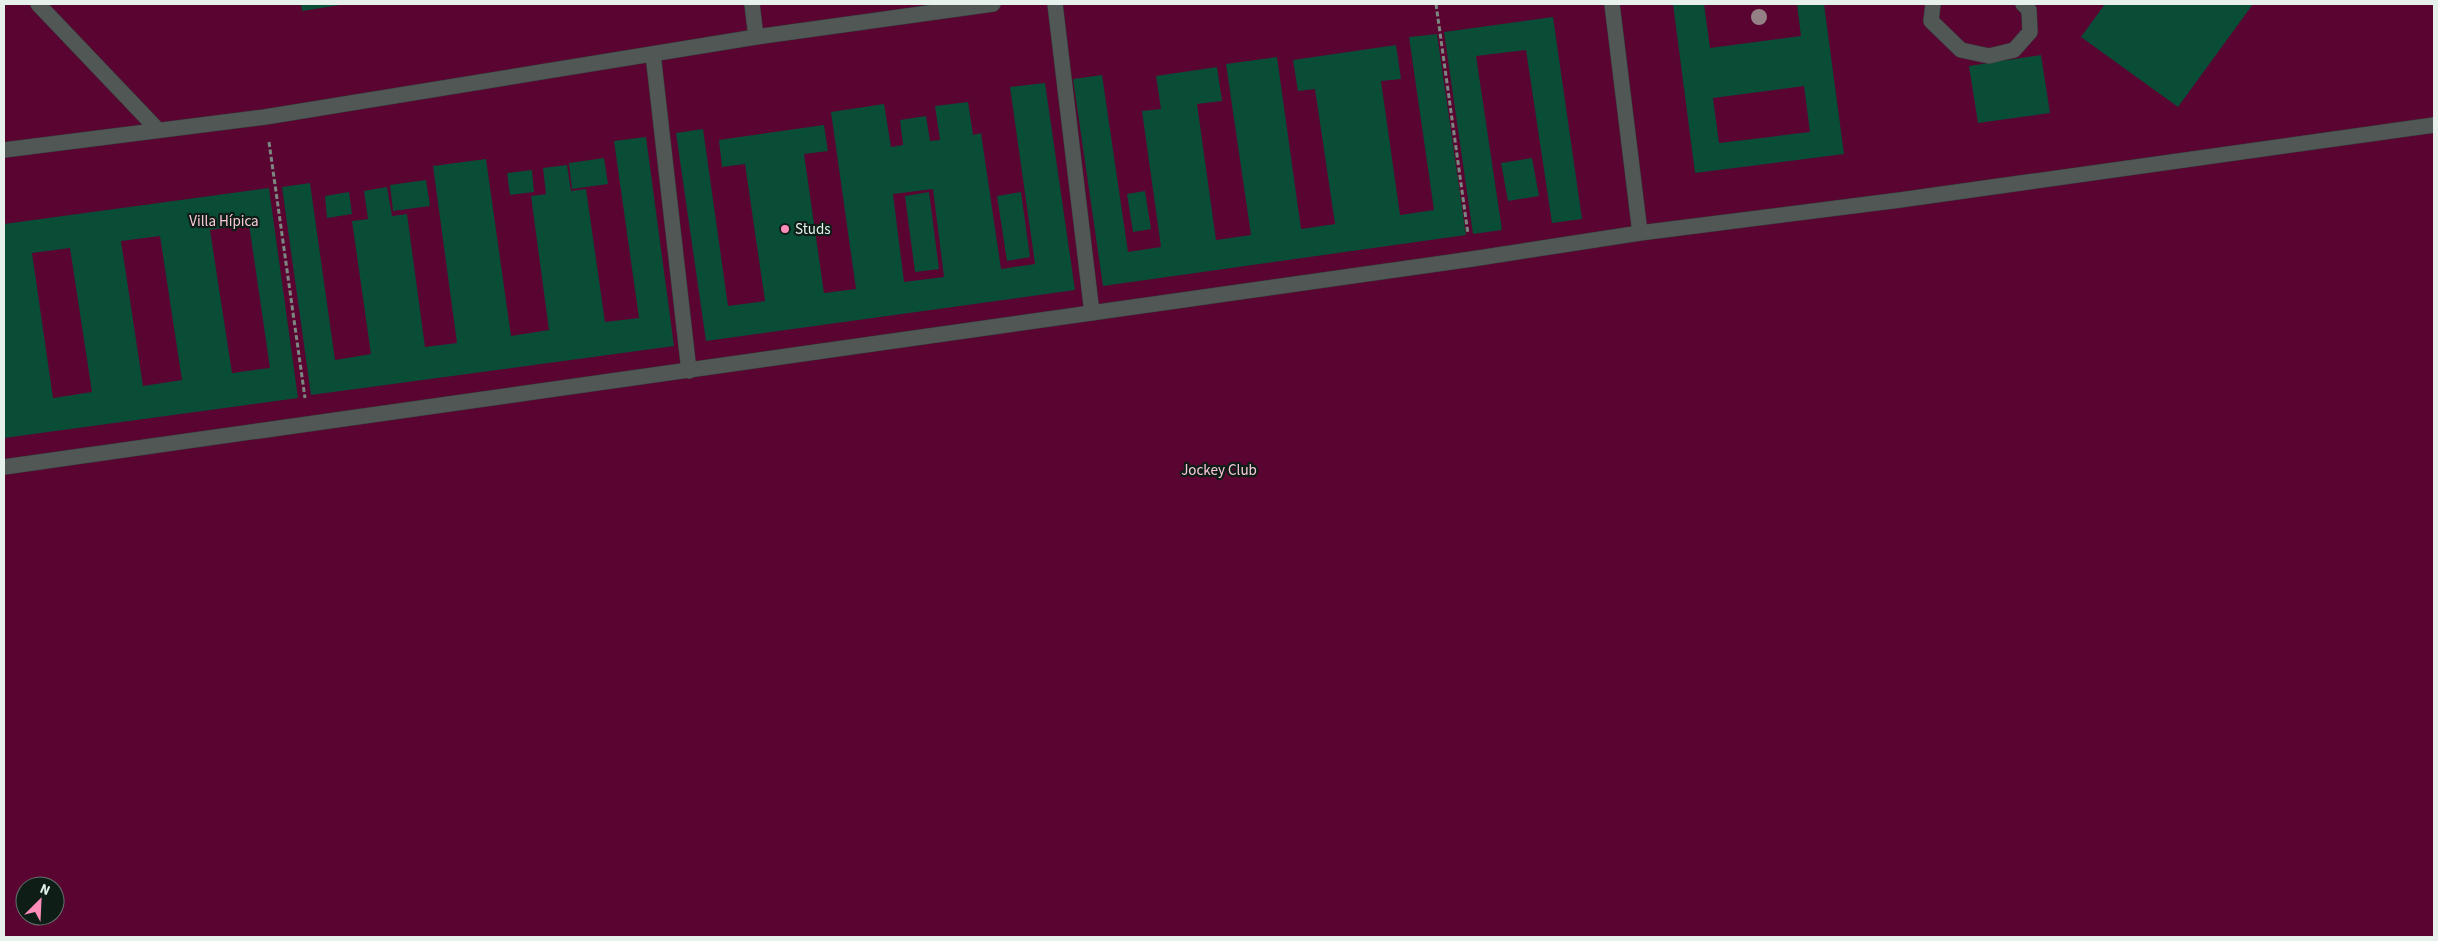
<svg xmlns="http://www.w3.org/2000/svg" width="2438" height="941" viewBox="0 0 2438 941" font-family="'Source Sans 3',sans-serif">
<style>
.green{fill:#5a0432;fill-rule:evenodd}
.building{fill:#094d37;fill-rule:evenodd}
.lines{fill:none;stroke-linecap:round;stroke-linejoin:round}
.minor-casing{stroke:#34443d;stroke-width:16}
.path{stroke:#7a8881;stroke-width:3;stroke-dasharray:5 2.5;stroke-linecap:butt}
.minor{stroke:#505754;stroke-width:15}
.tree{fill:#948186}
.poi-dot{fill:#ff8eba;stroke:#0e1e17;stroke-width:2}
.labels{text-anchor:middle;stroke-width:4.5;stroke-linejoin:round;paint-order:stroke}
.park-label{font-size:15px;fill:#fbc9da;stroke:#0e1e17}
.poi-label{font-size:15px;fill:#e6f1ec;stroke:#0e1e17;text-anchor:start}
</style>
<rect width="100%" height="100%" fill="#172820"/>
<!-- green -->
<path class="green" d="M4 4H2434V937H4ZM25 886H55V916H25Z"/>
<!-- building -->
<path class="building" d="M301 4H340V5L302 11Z
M1673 4H1704L1710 48 1801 36 1797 4H1824L1844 154 1695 173ZM1804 86 1810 132 1719 143 1713 98Z
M2105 4H2253L2178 107 2081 37Z
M1553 17 1582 219 1552 223 1526 50 1476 56 1502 230 1473 234 1444 32Z
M1437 34 1466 235 1103 286 1073 79 1102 75 1128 252 1161 247 1142 111 1161 109 1156 76 1217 67 1222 101 1197 104 1216 240 1251 235 1226 64 1277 57 1301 229 1335 224 1315 89 1298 91 1293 60 1396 45 1401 79 1381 81 1400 215 1434 210 1409 37Z
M2041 55 2050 113 1978 123 1969 66Z
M1045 83 1075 290 706 341 676 133 703 129 728 306 765 301 745 164 722 167 719 140 824 125 828 151 804 154 824 293 856 289 831 112 884 104 891 147 903 145 900 120 926 116 930 141 940 140 935 106 968 102 973 135 981 133 1001 269 1035 264 1010 87ZM933 189 944 277 904 282 893 194Z
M646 137 674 346 311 395 282 187 310 183 335 360 371 354 352 221 368 219 364 191 387 187 392 216 407 214 425 347 457 343 433 166 486 159 511 336 549 330 531 196 546 194 543 168 567 165 571 191 586 189 605 322 639 318 614 141Z
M604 158 608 184 572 189 569 163Z
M1532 158 1539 196 1508 201 1501 163Z
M532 170 534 192 510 195 507 173Z
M426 180 430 206 393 211 390 185Z
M269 188 298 398 4 438V224ZM249 224 270 368 232 373 210 230ZM160 236 182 380 143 386 121 241ZM70 248 92 392 53 398 32 253Z
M1145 191 1151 229 1133 232 1127 194Z
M349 192 352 214 327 218 325 196Z
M929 192 939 269 915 272 905 196Z
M1021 192 1030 257 1007 261 997 196Z"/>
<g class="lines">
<!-- minor casing -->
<g class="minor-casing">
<path id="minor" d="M38 4 158 130
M752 4 756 37
M1055 4 1092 313
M1612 4 1640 233
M1933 4 1931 21 1961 50 1989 56 2014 50 2030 32 2029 10 2023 4
M653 54 689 371
M4 150 265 117 756 37 993 4
M4 467 1472 259 1640 233 1900 200 2434 125"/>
</g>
<!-- path -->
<path class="path" d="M1436 4 1468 234
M269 142 305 398"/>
<!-- minor -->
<use href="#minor" class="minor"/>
</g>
<!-- trees -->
<circle class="tree" cx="1759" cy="17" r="8"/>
<!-- markers -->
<circle class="poi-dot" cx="785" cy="229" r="5"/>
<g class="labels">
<!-- park labels -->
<g class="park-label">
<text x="224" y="226">Villa Hípica</text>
<text x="1219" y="475">Jockey Club</text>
</g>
<!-- poi labels -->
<g class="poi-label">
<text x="795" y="234">Studs</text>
</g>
</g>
<!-- border -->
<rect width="2438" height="941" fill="none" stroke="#e6f1ec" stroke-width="10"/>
<!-- north arrow -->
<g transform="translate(40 901) rotate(24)"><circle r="24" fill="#0e1e17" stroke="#64726c"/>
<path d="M0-4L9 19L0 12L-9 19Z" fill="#ff8eba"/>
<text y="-8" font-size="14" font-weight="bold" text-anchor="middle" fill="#e6f1ec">N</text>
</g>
</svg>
